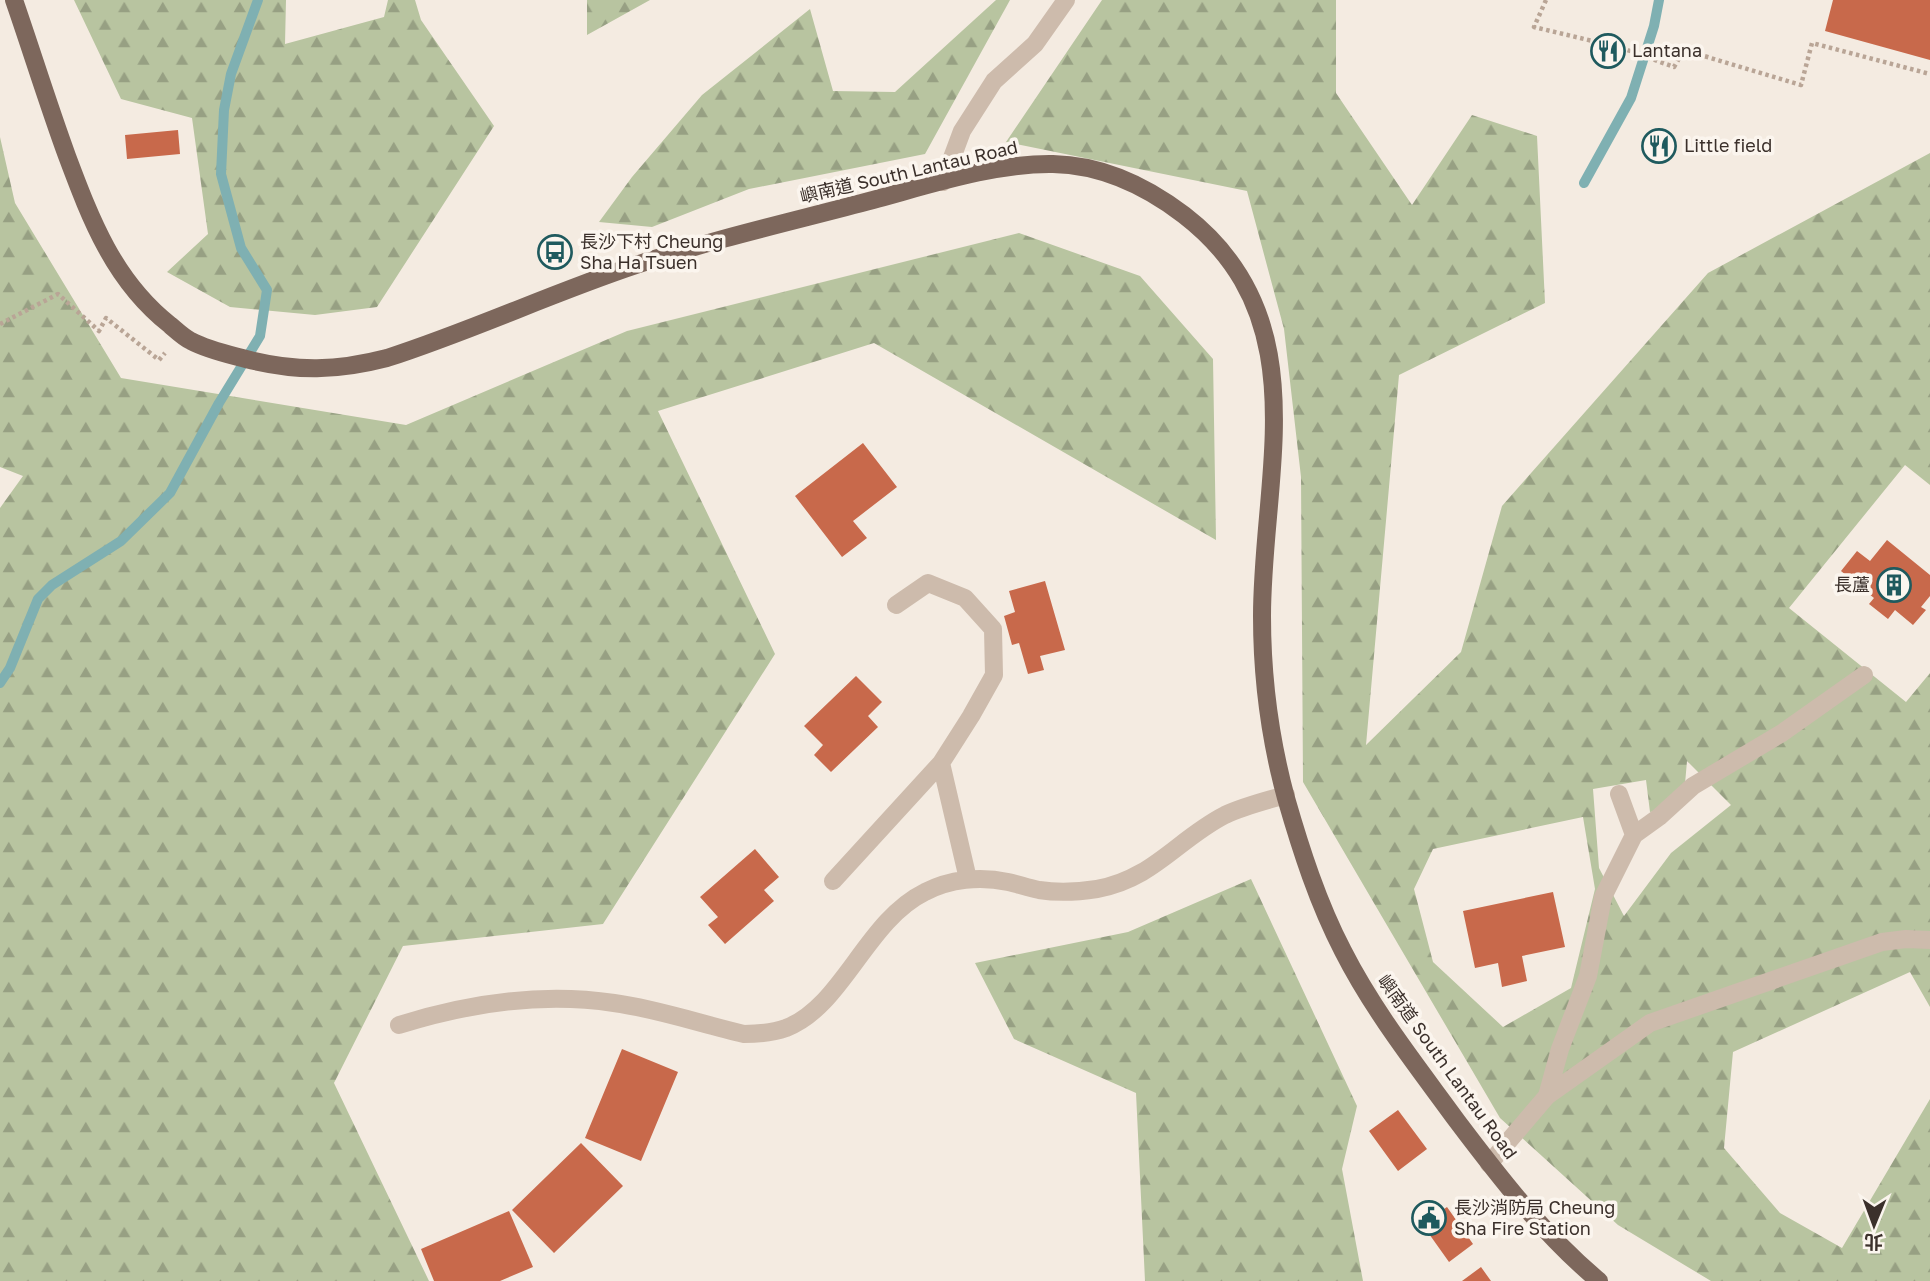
<svg xmlns="http://www.w3.org/2000/svg" width="1930" height="1281" viewBox="0 0 1930 1281" font-family="'Golos Text','Noto Sans TC',sans-serif">
<style>
.forest{fill:url(#forest-firs);fill-rule:evenodd}
.lines{fill:none;stroke-linecap:round;stroke-linejoin:round}
.stream{stroke:#7fb0b2;stroke-width:10}
.building{fill:#c8694b}
.path{stroke:#b9a596;stroke-width:4.5;stroke-dasharray:3.5 3.5;stroke-linecap:butt}
.minor{stroke:#cdbbac;stroke-width:18}
.major{stroke:#7d675c;stroke-width:18}
.labels{text-anchor:middle;stroke-width:7;stroke-linejoin:round;paint-order:stroke}
.poi-label{font-size:18px;fill:#3b302b;stroke:#fbf5ee;text-anchor:start}
.street-label{font-size:18px;fill:#3b302b;stroke:#fbf5ee}
</style>
<defs>
<pattern id="forest-firs" width="22" height="20" patternUnits="userSpaceOnUse" patternTransform="scale(1.75)"><rect width="22" height="20" fill="#b8c4a0"/><path d="M5 1l3.5 6h-7zM16 11l3.5 6h-7z" fill="#97a083"/></pattern>
</defs>
<rect width="100%" height="100%" fill="#f4ebe1"/>
<!-- forest -->
<path class="forest" d="M74 0H286L285 44 384 17 388 0H415L421 20 494 126 377 307 315 315 230 307 167 272 208 234 192 118 121 99Z
M587 0H650L587 35Z
M996 0H1010L925 154 749 189 652 227 599 222 632 177 702 95 810 9 833 91 895 92Z
M1102 0H1336V93L1412 205 1472 115 1537 136 1545 303 1399 375 1366 745 1461 652 1502 506 1708 273 1930 153V485L1905 465 1789 608 1906 702 1930 673V1007L1910 972 1733 1052 1724 1148 1780 1213 1842 1248 1930 1099V1281H1711L1618 1225 1500 1118 1303 782 1301 477 1284 329 1247 191 1006 142ZM1687 761 1731 805 1671 853 1624 916 1599 868 1593 789 1646 780 1650 812 1683 807ZM1583 817 1595 889 1571 988 1503 1027 1433 962 1414 889 1433 849Z
M0 137 15 203 121 378 406 425 627 331 1019 233 1140 276 1213 359 1216 540 874 343 658 411 775 654 603 924 403 946 334 1083 429 1281H0V508L23 476 0 467Z
M1251 879 1357 1106 1342 1169 1363 1281H1145L1136 1093 1014 1039 975 963 1128 932Z"/>
<g class="lines">
<!-- stream -->
<path class="stream" d="M1584 183 1631 98 1654 26 1659 0
M0 683 10 668 38 599 52 585 121 541 170 493 219 403 260 336 267 290 241 248 221 174 224 110 231 74 258 0"/>
</g>
<!-- building -->
<path class="building" d="M1833 0H1930V60L1825 31Z
M178 130 180 154 127 159 125 135Z
M863 443 897 487 853 521 867 538 842 557 795 496Z
M1887 540 1930 575V596L1921 607 1926 610 1913 625 1895 610 1888 619 1869 604 1874 598 1841 571 1857 551 1870 561Z
M1045 581 1065 650 1040 656 1044 670 1028 674 1019 643 1012 645 1004 616 1015 612 1009 591Z
M856 676 882 702 868 716 878 727 831 772 814 755 823 745 804 726Z
M755 849 779 877 764 890 774 901 725 944 708 925 718 917 700 897Z
M1553 892 1565 947 1522 956 1527 981 1502 987 1498 963 1475 968 1463 911Z
M622 1049 678 1072 641 1161 585 1138Z
M1398 1110 1427 1149 1398 1171 1369 1131Z
M581 1143 623 1186 554 1253 512 1210Z
M1447 1207 1473 1244 1449 1262 1422 1224Z
M509 1211 533 1267 500 1281H434L421 1249Z
M1481 1267 1491 1281H1462Z"/>
<g class="lines">
<!-- path -->
<path class="path" d="M1546 0 1534 27 1622 48 1674 67 1684 50 1801 85 1812 43 1930 74
M0 324 58 294 99 331 106 318 159 360 165 353"/>
<!-- minor -->
<path class="minor" d="M943 182 962 131 994 81 1035 44 1066 0
M941 763 968 879
M1634 835 1659 817 1693 786 1782 733 1864 675
M833 881 941 763 971 716 994 675 993 629 965 598 928 583 896 605
M399 1025C469 1003 540 992 614 1003 658 1009 701 1024 744 1034 758 1034 772 1033 786 1028 843 1006 866 921 925 892 950 879 980 876 1008 882 1018 884 1028 888 1039 890 1058 893 1078 892 1097 889 1153 879 1178 839 1225 815 1244 806 1265 801 1286 795
M1547 1096 1560 1049 1588 976 1603 897 1634 835 1619 794
M1489 1164 1547 1096 1650 1023 1882 942 1906 939 1930 940"/>
<!-- major -->
<path class="major" d="M14 0C32 52 48 104 67 156 91 220 114 281 170 325 176 330 183 337 191 341 208 350 227 354 246 359 297 372 337 371 387 358 471 331 552 293 636 265 714 239 794 221 873 200 929 185 995 163 1053 164 1102 165 1146 186 1184 215 1319 319 1262 474 1262 616 1262 677 1270 739 1286 798 1301 850 1318 903 1343 951 1374 1012 1417 1066 1457 1121 1500 1178 1544 1235 1599 1281"/>
</g>
<!-- icons -->
<defs>
<g id="restaurant-ring" transform="scale(1.75)"><circle r="9.5" fill="#fbf5ee" stroke="#1f5a5e" stroke-width="1.5"/><path d="M-5-6h1v4h1v-4h1v4h1v-4h1v5L-1.5 .5V6h-2V.5L-5-1ZM5-6V6H3V1.5H1.5Q1.5-4 5-6Z" fill="#1f5a5e"/></g>
<g id="bus-ring" transform="scale(1.75)"><circle r="9.5" fill="#fbf5ee" stroke="#1f5a5e" stroke-width="1.5"/><path d="M-5-6H5V4H4V6H2V4H-2V6H-4V4H-5ZM-3.5-4V0h7V-4ZM-3.5 1.2v1.5H-2V1.2ZM2 1.2v1.5H3.5V1.2Z" fill="#1f5a5e"/></g>
<g id="building-ring" transform="scale(1.75)"><circle r="9.5" fill="#fbf5ee" stroke="#1f5a5e" stroke-width="1.5"/><path d="M-4-6H4V6H1V3H-1V6H-4ZM-2.5-4.3h1.7v1.8h-1.7ZM.8-4.3h1.7v1.8H.8ZM-2.5-1h1.7V.8h-1.7ZM.8-1h1.7V.8H.8Z" fill="#1f5a5e"/></g>
<g id="civic-ring" transform="scale(1.75)"><circle r="9.5" fill="#fbf5ee" stroke="#1f5a5e" stroke-width="1.5"/><path d="M-.6-6.5H3V-4.5H.6V-3L4-1V1h2V6H-6V1h2V-1L-.6-3ZM-1.2 2.5V6h2.4V2.5Z" fill="#1f5a5e"/></g>
</defs>
<g fill-rule="evenodd">
<use href="#restaurant-ring" x="1608" y="51"/>
<use href="#restaurant-ring" x="1659" y="146"/>
<use href="#bus-ring" x="555" y="252"/>
<use href="#building-ring" x="1894" y="585"/>
<use href="#civic-ring" x="1429" y="1218"/>
</g>
<g class="labels">
<!-- poi labels -->
<g class="poi-label">
<text x="1632" y="57">Lantana</text>
<text x="1684" y="152">Little field</text>
<text x="580" y="248">長沙下村 Cheung<tspan x="580" dy="21">Sha Ha Tsuen</tspan></text>
<text x="1870" y="591" text-anchor="end">長蘆</text>
<text x="1454" y="1214">長沙消防局 Cheung<tspan x="1454" dy="21">Sha Fire Station</tspan></text>
</g>
<!-- street labels -->
<g class="street-label">
<text transform="translate(909 172) rotate(-13)" y="6">嶼南道 South Lantau Road</text>
<text transform="translate(1447 1067) rotate(54)" y="6">嶼南道 South Lantau Road</text>
</g>
</g>
<!-- north arrow -->
<g transform="translate(1874 1225) rotate(181)" stroke="#fbf5ee" stroke-width="5" paint-order="stroke">
<path d="M0-5L12 26L0 18L-12 26Z" fill="#3b302b"/>
<text y="-10" font-size="19" font-weight="bold" text-anchor="middle" fill="#3b302b">北</text>
</g>
</svg>
